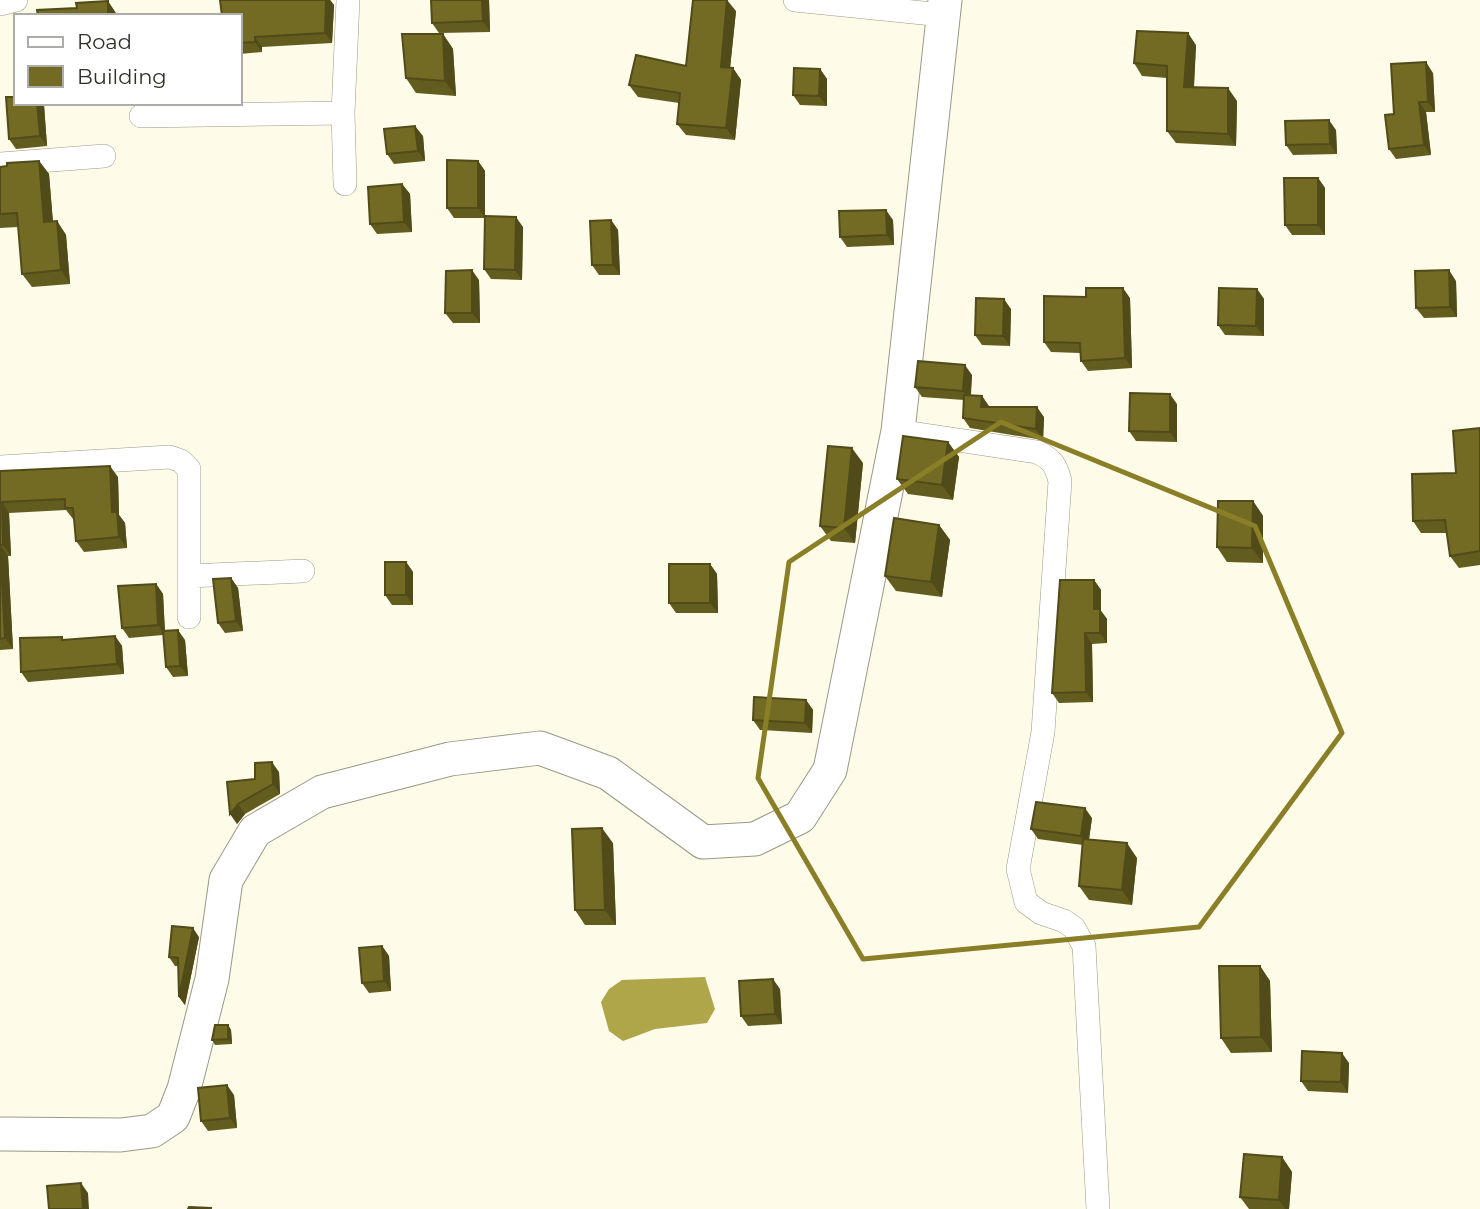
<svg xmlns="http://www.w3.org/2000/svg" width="1480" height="1209" viewBox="0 0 1480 1209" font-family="Montserrat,sans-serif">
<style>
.water{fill:#afa549}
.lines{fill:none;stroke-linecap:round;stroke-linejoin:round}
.minor-casing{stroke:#9a9887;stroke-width:24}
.secondary-casing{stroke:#9a9887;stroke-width:35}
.minor{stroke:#fff;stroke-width:23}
.secondary{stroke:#fff;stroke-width:33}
.wall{fill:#635c1f}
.shaded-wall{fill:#504b19}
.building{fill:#736b24;stroke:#504b19;stroke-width:2}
.marked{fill:none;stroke:#8a7f26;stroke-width:5;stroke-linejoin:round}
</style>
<rect width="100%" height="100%" fill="#fefce9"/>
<!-- water -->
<path class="water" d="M705 977 715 1009 707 1023 655 1029 623 1041 609 1031 601 1002 609 989 622 980Z"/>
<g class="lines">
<!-- minor casing -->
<g class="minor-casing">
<path id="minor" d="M795 0 943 15
M0 4 16 0
M141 116 343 113
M0 164 104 156
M345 184 343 113 348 0
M898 431 1037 452C1052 459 1056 465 1060 481L1043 732 1018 869 1026 902 1041 913 1064 921 1074 928 1084 946 1098 1209
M0 467 170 457 181 461 189 469V617
M189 576 303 571"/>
</g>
<!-- secondary casing -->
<g class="secondary-casing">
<path id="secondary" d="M0 1134 121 1135 152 1131 173 1117 184 1089 212 979 226 880 255 831 322 792 450 759 540 748 608 773 703 842 755 839 800 817 830 770 898 431 945 0"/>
</g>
<!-- minor -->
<use href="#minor" class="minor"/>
<!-- secondary -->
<use href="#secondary" class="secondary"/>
</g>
<!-- wall -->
<path class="wall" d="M220 0H330L334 5 332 43 262 47V52L240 54V16Z
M431 0H489L490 32 439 33 432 23Z
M736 11 730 68H733L741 80 735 140 686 135 677 124 679 103 638 97 629 85 686 66Z
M443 34 453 49 456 96 416 93 406 78Z
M1196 45 1194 88 1237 101 1236 146 1176 143 1167 131V78L1142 76 1134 63Z
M820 69 827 79V106L800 105 793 95Z
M1433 73 1435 112H1426L1431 155 1396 159 1389 149 1394 114Z
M44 105 47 146 16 149 9 139Z
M1336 130 1337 154 1293 155 1286 145Z
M423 136 425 161 394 164 387 154Z
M39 161 49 174 53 222 57 221 66 235 70 284 32 287 22 274 18 227 0 228V167Z
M478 161 485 171V218H454L447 208Z
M1318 178 1325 188V235H1292L1285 225Z
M402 184 410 194 412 232 377 234 370 224Z
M611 220 618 230 620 275H599L592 265Z
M893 220 894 245 847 247 840 237Z
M523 227 522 280 491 279 484 269Z
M479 280 480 323H453L445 313Z
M1456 281 1457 317 1424 318 1416 308Z
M1257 289 1264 299V336L1225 335 1218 325Z
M1130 298 1132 368 1088 371 1081 361 1080 353 1051 352 1044 342Z
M1011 309 1010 346 982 345 975 335Z
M972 375 971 395 982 396 989 407 1044 417 1043 440 970 428 963 418 964 400 922 397 915 387Z
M1177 404V442L1136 441 1129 431Z
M1480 428V565L1459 568 1450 556 1447 533H1421L1413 521 1456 473Z
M948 442 959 457 953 500 908 494 897 479Z
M863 463 855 543 831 541 820 526Z
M0 471 118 477 119 515 125 523 127 548 84 552 76 541 74 519H73L66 510 9 513 11 556H8L13 649 0 650Z
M1253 501 1263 516V563L1227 562 1217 547Z
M939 525 950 540 942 597 896 591 885 576Z
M406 562 413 572V605H392L385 595Z
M710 564 717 574 718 613H676L669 603Z
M231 578 238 588 243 631 225 633 218 623Z
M1094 580 1101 590V611L1107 619V643L1092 644 1093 702 1059 703 1052 693Z
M156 584 163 594 165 631 185 640 188 676 173 677 166 667 163 635 129 638 122 628Z
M115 636 122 646 124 674 28 682 21 672 64 640Z
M806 700 813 710 812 733 760 730 753 720Z
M279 772 280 794 245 814 237 824 227 782 255 779Z
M1092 818 1089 839 1137 858 1132 905 1089 900 1079 886 1083 845 1038 839 1031 829Z
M613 843 616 925H585L575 910Z
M199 937 185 1005 179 997 178 966H175L169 957Z
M382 946 389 956 391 991 369 993 362 983Z
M1260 966 1270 981 1272 1052 1231 1053 1221 1038Z
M780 989 782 1024 748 1026 741 1016Z
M228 1025 231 1030 232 1044 215 1045 212 1040Z
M1349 1063 1348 1093 1308 1091 1301 1081Z
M234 1095 237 1128 208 1131 201 1121Z
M1282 1157 1292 1172 1289 1209H1249L1240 1197Z"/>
<!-- shaded-wall -->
<path class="shaded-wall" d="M326 0H330L334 5 332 43 325 33Z
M482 0H489L490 32 483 21Z
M727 0 736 11 729 78 721 67Z
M108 1 118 16H108Z
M1188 33 1196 45 1193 100 1184 87Z
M443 34 453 49 456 96 445 81Z
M255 37 262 47V52L255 42Z
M1426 62 1433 73 1435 112 1428 102Z
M733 68 741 80 735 140 726 128Z
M820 69 827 79V106L819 96Z
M1228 88 1237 101 1236 146 1228 134Z
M1419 102 1426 112 1431 155 1424 145Z
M37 103H42L44 105 47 146 40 136Z
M1329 120 1336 130 1337 154 1330 144Z
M415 126 423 136 425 161 418 151Z
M39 161 49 174 54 236 44 222Z
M478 161 485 171V218L478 208Z
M1318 178 1325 188V235L1318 225Z
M402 184 410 194 412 232 404 222Z
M886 210 893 220 894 245 887 235Z
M516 217 523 227 522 280 515 270Z
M611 220 618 230 620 275 613 265Z
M57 221 66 235 70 284 61 270Z
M472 270 479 280 480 323 472 313Z
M1449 270 1456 281 1457 317 1450 307Z
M1123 288 1130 298 1132 368 1125 358Z
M1257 289 1264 299V336L1256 326Z
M1004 299 1011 309 1010 346 1003 336Z
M965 365 972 375 970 401 963 391Z
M1170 394 1177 404V442L1170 432Z
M982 396 989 406 988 417 981 407Z
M1037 407 1044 417 1043 440 1036 429Z
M948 442 959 457 953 500 942 485Z
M852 448 863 463 855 543 844 528Z
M110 466 118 477 119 515 125 523 127 548 119 537 112 512Z
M1253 501 1263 516V563L1252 548Z
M2 502 9 513 11 556 3 545Z
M939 525 950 540 942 597 931 582Z
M0 545 8 556 13 649 5 638Z
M406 562 413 572V605L406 595Z
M710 564 717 574 718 613 710 603Z
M231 578 238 588 243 631 236 621Z
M1094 580 1101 590V611L1107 619V643L1100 633 1094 609Z
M156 584 163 594 165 635 158 625Z
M178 630 185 640 188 676 180 666Z
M1085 633 1092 644 1093 702 1086 692Z
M115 636 122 646 124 674 117 664Z
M806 700 813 710 812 733 805 723Z
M272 762 279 772 280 794 273 784Z
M238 804 245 814 237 824 230 814Z
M1085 808 1092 818 1088 846 1081 836Z
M602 828 613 843 616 925 605 910Z
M1127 843 1137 858 1132 905 1122 890Z
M193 928 199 937 185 1005 179 997Z
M382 946 389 956 391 991 384 981Z
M1260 966 1270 981 1272 1052 1261 1037Z
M773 979 780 989 782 1024 775 1014Z
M228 1025 231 1030 232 1044 228 1039Z
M1342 1053 1349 1063 1348 1093 1341 1082Z
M227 1085 234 1095 237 1128 230 1118Z
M1282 1157 1292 1172 1289 1209H1285L1279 1200Z
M81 1183 88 1193 89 1209H83Z"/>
<!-- building -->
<path class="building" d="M220 0H326L325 33 255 37V42L240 43V16H222Z
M431 0H482L483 21 432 23Z
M693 0H727L721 67 733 68 726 128 677 124 680 93 629 85 636 55 686 66Z
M108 1V16H38L37 10 77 8 76 3Z
M1137 31 1188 33 1184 87 1228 88V134L1167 131V66L1134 63Z
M402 34H443L445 81 406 78Z
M1426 62 1428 102H1419L1424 145 1389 149 1385 115 1394 114 1391 64Z
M794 68 820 69 819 96 793 95Z
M6 97H16V103H37L40 136 9 139Z
M1329 120 1330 144 1286 145 1285 121Z
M415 126 418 151 387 154 384 129Z
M447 160 478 161V208H447Z
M39 161 44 222 57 221 61 270 22 274 17 213 0 214V167L7 166V163Z
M1284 178H1318V225H1285Z
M402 184 404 222 370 224 368 187Z
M886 210 887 235 840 237 839 211Z
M485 216 516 217 515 270 484 269Z
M611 220 613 265H592L590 221Z
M472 270V313H445L446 271Z
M1449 270 1450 307 1416 308 1415 271Z
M1086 288H1123L1125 358 1081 361 1080 343 1044 342V296L1086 297Z
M1219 288 1257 289 1256 326 1218 325Z
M976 298 1004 299 1003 336 975 335Z
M918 361 965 365 963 391 915 387Z
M1130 393 1170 394V432L1129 431Z
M964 395 982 396 981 407H1037L1036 429 963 418Z
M1480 428V551L1450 556 1445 520 1413 521 1412 474 1456 473 1453 431Z
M903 436 948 442 942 485 897 479Z
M828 446 852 448 844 528 820 526Z
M110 466 112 512H117L119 537 76 541 73 508H65V499L2 502 3 545H0L5 638 0 639V471Z
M1218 501H1253L1252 548 1217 547Z
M894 518 939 525 931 582 885 576Z
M385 562H406V595H385Z
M669 564H710V603H669Z
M231 578 236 621 218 623 213 579Z
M1060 580H1094V609H1100V633H1085L1086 692 1052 693Z
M156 584 158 625 122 628 118 586Z
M178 630 180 666 166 667 163 631Z
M115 636 117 664 21 672 20 638 62 637V640Z
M754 697 806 700 805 723 753 720Z
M272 762 273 784 238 804 230 814 227 782 255 779V763Z
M1036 802 1085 808 1081 836 1031 829Z
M602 828 605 910H575L572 829Z
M1083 839 1127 843 1122 890 1079 886Z
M172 926 193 928 179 997 178 958 169 957Z
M382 946 384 981 362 983 359 948Z
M1219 966H1260L1261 1037 1221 1038Z
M773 979 775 1014 741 1016 739 981Z
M215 1025H228V1039L212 1040Z
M1302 1051 1342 1053 1341 1082 1301 1081Z
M227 1085 230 1118 201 1121 198 1088Z
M1244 1154 1282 1157 1279 1200 1240 1197Z
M81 1183 83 1209H49L47 1186Z
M189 1207 211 1208V1209H188Z"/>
<!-- marked area -->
<path class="marked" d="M1001 422 1255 526 1342 733 1199 927 863 959 758 778 789 562Z"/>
<!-- legend -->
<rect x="14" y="14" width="228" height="91" fill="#ffffff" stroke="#acaca9" stroke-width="2"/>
<rect x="28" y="37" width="35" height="10" fill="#ffffff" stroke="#acaca9" stroke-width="2"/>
<text x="77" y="49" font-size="21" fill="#302f28">Road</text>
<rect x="28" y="66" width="35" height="21" fill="#736b24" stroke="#acaca9" stroke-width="2"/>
<text x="77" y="84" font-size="21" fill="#302f28">Building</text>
</svg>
